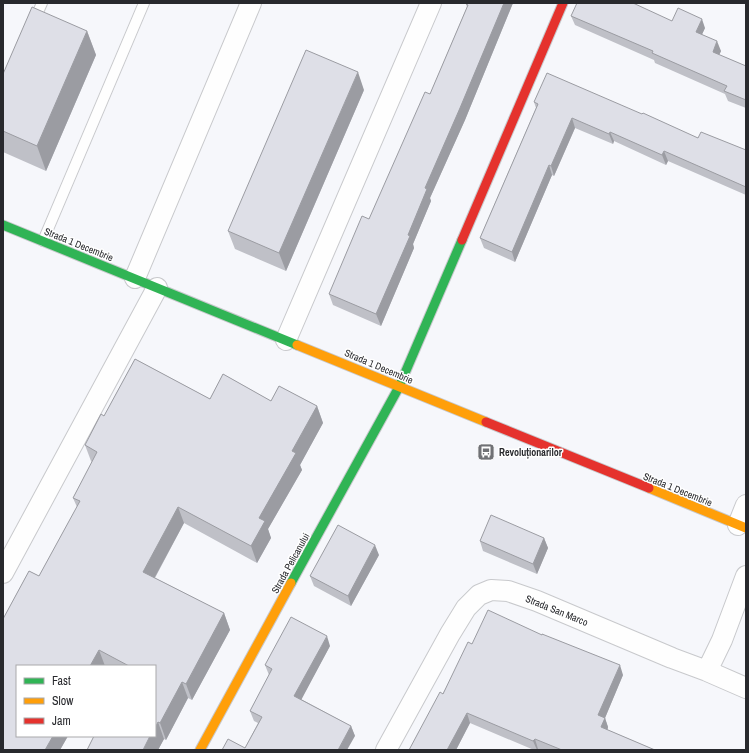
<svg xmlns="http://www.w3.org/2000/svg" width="749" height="753" viewBox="0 0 749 753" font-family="'Archivo Narrow',sans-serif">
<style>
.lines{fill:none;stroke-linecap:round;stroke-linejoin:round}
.lane-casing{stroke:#c8c9cc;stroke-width:12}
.street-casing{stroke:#c8c9cc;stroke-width:22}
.fast-casing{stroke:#c8c9cc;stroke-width:11}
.slow-casing{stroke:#c8c9cc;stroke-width:11}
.jam-casing{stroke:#c8c9cc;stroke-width:11}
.lane{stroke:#fefefe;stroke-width:10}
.street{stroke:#fefefe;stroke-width:20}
.fast{stroke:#30b455;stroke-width:9}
.slow{stroke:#ff9f0a;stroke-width:9}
.jam{stroke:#e5322d;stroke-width:9}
.wall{fill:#bfc0c7}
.shaded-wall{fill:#9b9ca2}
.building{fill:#dedfe7;stroke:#9b9ca2}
.labels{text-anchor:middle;stroke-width:3;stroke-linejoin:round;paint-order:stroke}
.street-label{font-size:10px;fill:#28292d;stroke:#fff}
.poi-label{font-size:10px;font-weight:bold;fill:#28292d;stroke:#fff;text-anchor:start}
</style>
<rect width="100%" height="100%" fill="#f6f7fb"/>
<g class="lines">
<!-- lane casing -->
<g class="lane-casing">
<path id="lane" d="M34 21 42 3
M43 241 144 3"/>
</g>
<!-- street casing -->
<g class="street-casing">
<path id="street" d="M135 278 251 3
M286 340 431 3
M738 525 746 505
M3 573 157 288
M707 671 746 688
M386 750 450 634 466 608 479 595 491 590 508 591 537 601 672 658 707 671 722 640 746 576"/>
</g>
<!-- fast casing -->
<g class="fast-casing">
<path id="fast" d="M3 225 297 345
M291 583 399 387 462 240"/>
</g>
<!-- slow casing -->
<g class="slow-casing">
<path id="slow" d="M297 345 486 422
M649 488 746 528
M200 750 291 583"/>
</g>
<!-- jam casing -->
<g class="jam-casing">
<path id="jam" d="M462 240 563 3
M486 422 649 488"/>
</g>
<!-- lane -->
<use href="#lane" class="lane"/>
<!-- street -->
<use href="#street" class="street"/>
<!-- fast -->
<use href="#fast" class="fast"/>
<!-- slow -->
<use href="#slow" class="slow"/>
<!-- jam -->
<use href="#jam" class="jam"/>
</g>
<!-- wall -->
<path class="wall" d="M513 3 465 120 430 198 431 201 413 244 414 248 381 326 333 305 329 294 369 219 430 94 467 7 466 4Z
M571 16 672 21 705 28 702 34 721 51 719 55 746 66V108L728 101 725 94 655 63 654 60 575 25Z
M87 31 96 55 46 171 3 152V74Z
M364 90 286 271 235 249 228 231Z
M534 102 698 138 746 150V195L668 161 666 165 614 141 613 144 575 128 554 176 552 175 515 262 484 248 480 238 536 108Z
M135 359 210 399 223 374 271 401 279 386 317 406 323 423 300 465 302 470 268 529 271 538 257 563 184 523 155 578 224 613 230 630 192 700 188 698 166 740 164 739 158 750H87L94 736H155V666H17V736H68L60 750H3V619L29 571 39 576 77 507 73 498 92 462 91 461 85 445 101 414 104 416Z
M544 538 548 548 537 574 483 551 480 541Z
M379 555 351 606 314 586 310 576Z
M472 644 623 675 605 718 608 727V730L655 750H541L538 749V750H534L470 723 456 750H409Z
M330 646 301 699 351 726 355 736 245 748 258 723 254 721 250 711 269 675 265 665Z"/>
<!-- shaded-wall -->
<path class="shaded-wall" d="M504 3H513L465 120 430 198 431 201 413 244 414 248 381 326 376 314 425 188Z
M702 19 705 28 699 41 696 32Z
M87 31 96 55 46 171 37 146Z
M717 41 721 51 716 62 713 52Z
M358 72 364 90 286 271 279 253Z
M572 118 575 128 554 176 551 166Z
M610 132 614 141 613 144 609 134Z
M664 151 668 161 666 165 662 155Z
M549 165 552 175 515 262 512 252Z
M317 406 323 423 300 465 302 470 268 529 271 538 257 563 251 546 259 518 292 451Z
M178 507 184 523 149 588 143 572Z
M544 538 548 548 537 574 533 564Z
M375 545 379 555 351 606 348 596Z
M224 613 230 630 192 700 186 684Z
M327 636 330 646 298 706 294 696Z
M99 650 105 666H90Z
M620 665 623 675 605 718 608 727 605 737 601 727 598 715Z
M182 682 188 698 166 740 160 723Z
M467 713 470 723 456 750H447Z
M158 722 164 739 158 750H143L150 736H155V728Z
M351 726 355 736 347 750H338Z
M53 736H68L60 750H45Z
M535 739 538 749V750H537L533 741Z"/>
<!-- building -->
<path class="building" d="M466 3H504L460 108 425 188 427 189 408 235 410 236 376 314 329 294 362 216 369 219 425 92 430 94 468 5 466 4Z
M577 3H633L672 21 678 8 702 19 696 32 717 41 713 52 746 66V100L724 91 727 86 652 53 653 51 571 16Z
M32 7 87 31 37 146 3 131V74Z
M306 50 358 72 279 253 228 231Z
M547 73 642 114 643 113 698 138 701 132 746 150V187L664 151 662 155 610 132 609 134 572 118 551 166 549 165 512 252 480 238 538 104 534 102Z
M135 359 210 399 223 374 271 401 279 386 317 406 292 451 296 453 259 518 265 521 251 546 178 507 143 572 224 613 186 684 182 682 160 723 158 722 155 728V666H129L99 650 90 666H17V736H53L45 750H3V619L29 571 39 576 80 501 73 498 97 452 85 445 101 414 104 416Z
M491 515 544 538 533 564 480 541Z
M338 525 375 545 348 596 310 576Z
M488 610 542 635V634L620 665 598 715 605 718 601 727 655 750H562L535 739 533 741 467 713 447 750H409L440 692 443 694 468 642 472 644Z
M291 617 327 636 294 696 351 726 338 750H222L228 739 245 748 262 717 250 711 272 669 265 665Z
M94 736H150L143 750H87Z"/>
<!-- icons -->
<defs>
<g id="bus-square" transform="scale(0.9)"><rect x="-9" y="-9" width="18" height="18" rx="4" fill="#707175" stroke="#fff"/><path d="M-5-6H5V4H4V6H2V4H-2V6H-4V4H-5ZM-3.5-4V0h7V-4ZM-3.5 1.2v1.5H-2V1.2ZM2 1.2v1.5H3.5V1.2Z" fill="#fff"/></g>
</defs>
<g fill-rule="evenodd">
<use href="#bus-square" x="486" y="452"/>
</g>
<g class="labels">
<!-- street labels -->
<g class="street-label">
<text transform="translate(79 244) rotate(22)" y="4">Strada 1 Decembrie</text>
<text transform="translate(379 366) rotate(23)" y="4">Strada 1 Decembrie</text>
<text transform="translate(678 489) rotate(22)" y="4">Strada 1 Decembrie</text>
<text transform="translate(290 563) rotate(-61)" y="4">Strada Pelicanului</text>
<text transform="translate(557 610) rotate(22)" y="4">Strada San Marco</text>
</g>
<!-- poi labels -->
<g class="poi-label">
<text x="499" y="456">Revoluționarilor</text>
</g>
</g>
<!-- border -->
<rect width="749" height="753" fill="none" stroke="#28292d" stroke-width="8"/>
<!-- legend -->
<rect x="16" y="665" width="140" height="72" fill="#ffffff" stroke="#a9a9ab"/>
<rect x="24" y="678" width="20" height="6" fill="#30b455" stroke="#a9a9ab"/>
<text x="52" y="685" font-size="12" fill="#28292d">Fast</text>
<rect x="24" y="698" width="20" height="6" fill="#ff9f0a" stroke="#a9a9ab"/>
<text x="52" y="705" font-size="12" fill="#28292d">Slow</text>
<rect x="24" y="718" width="20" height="6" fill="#e5322d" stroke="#a9a9ab"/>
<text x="52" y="725" font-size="12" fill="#28292d">Jam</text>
</svg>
